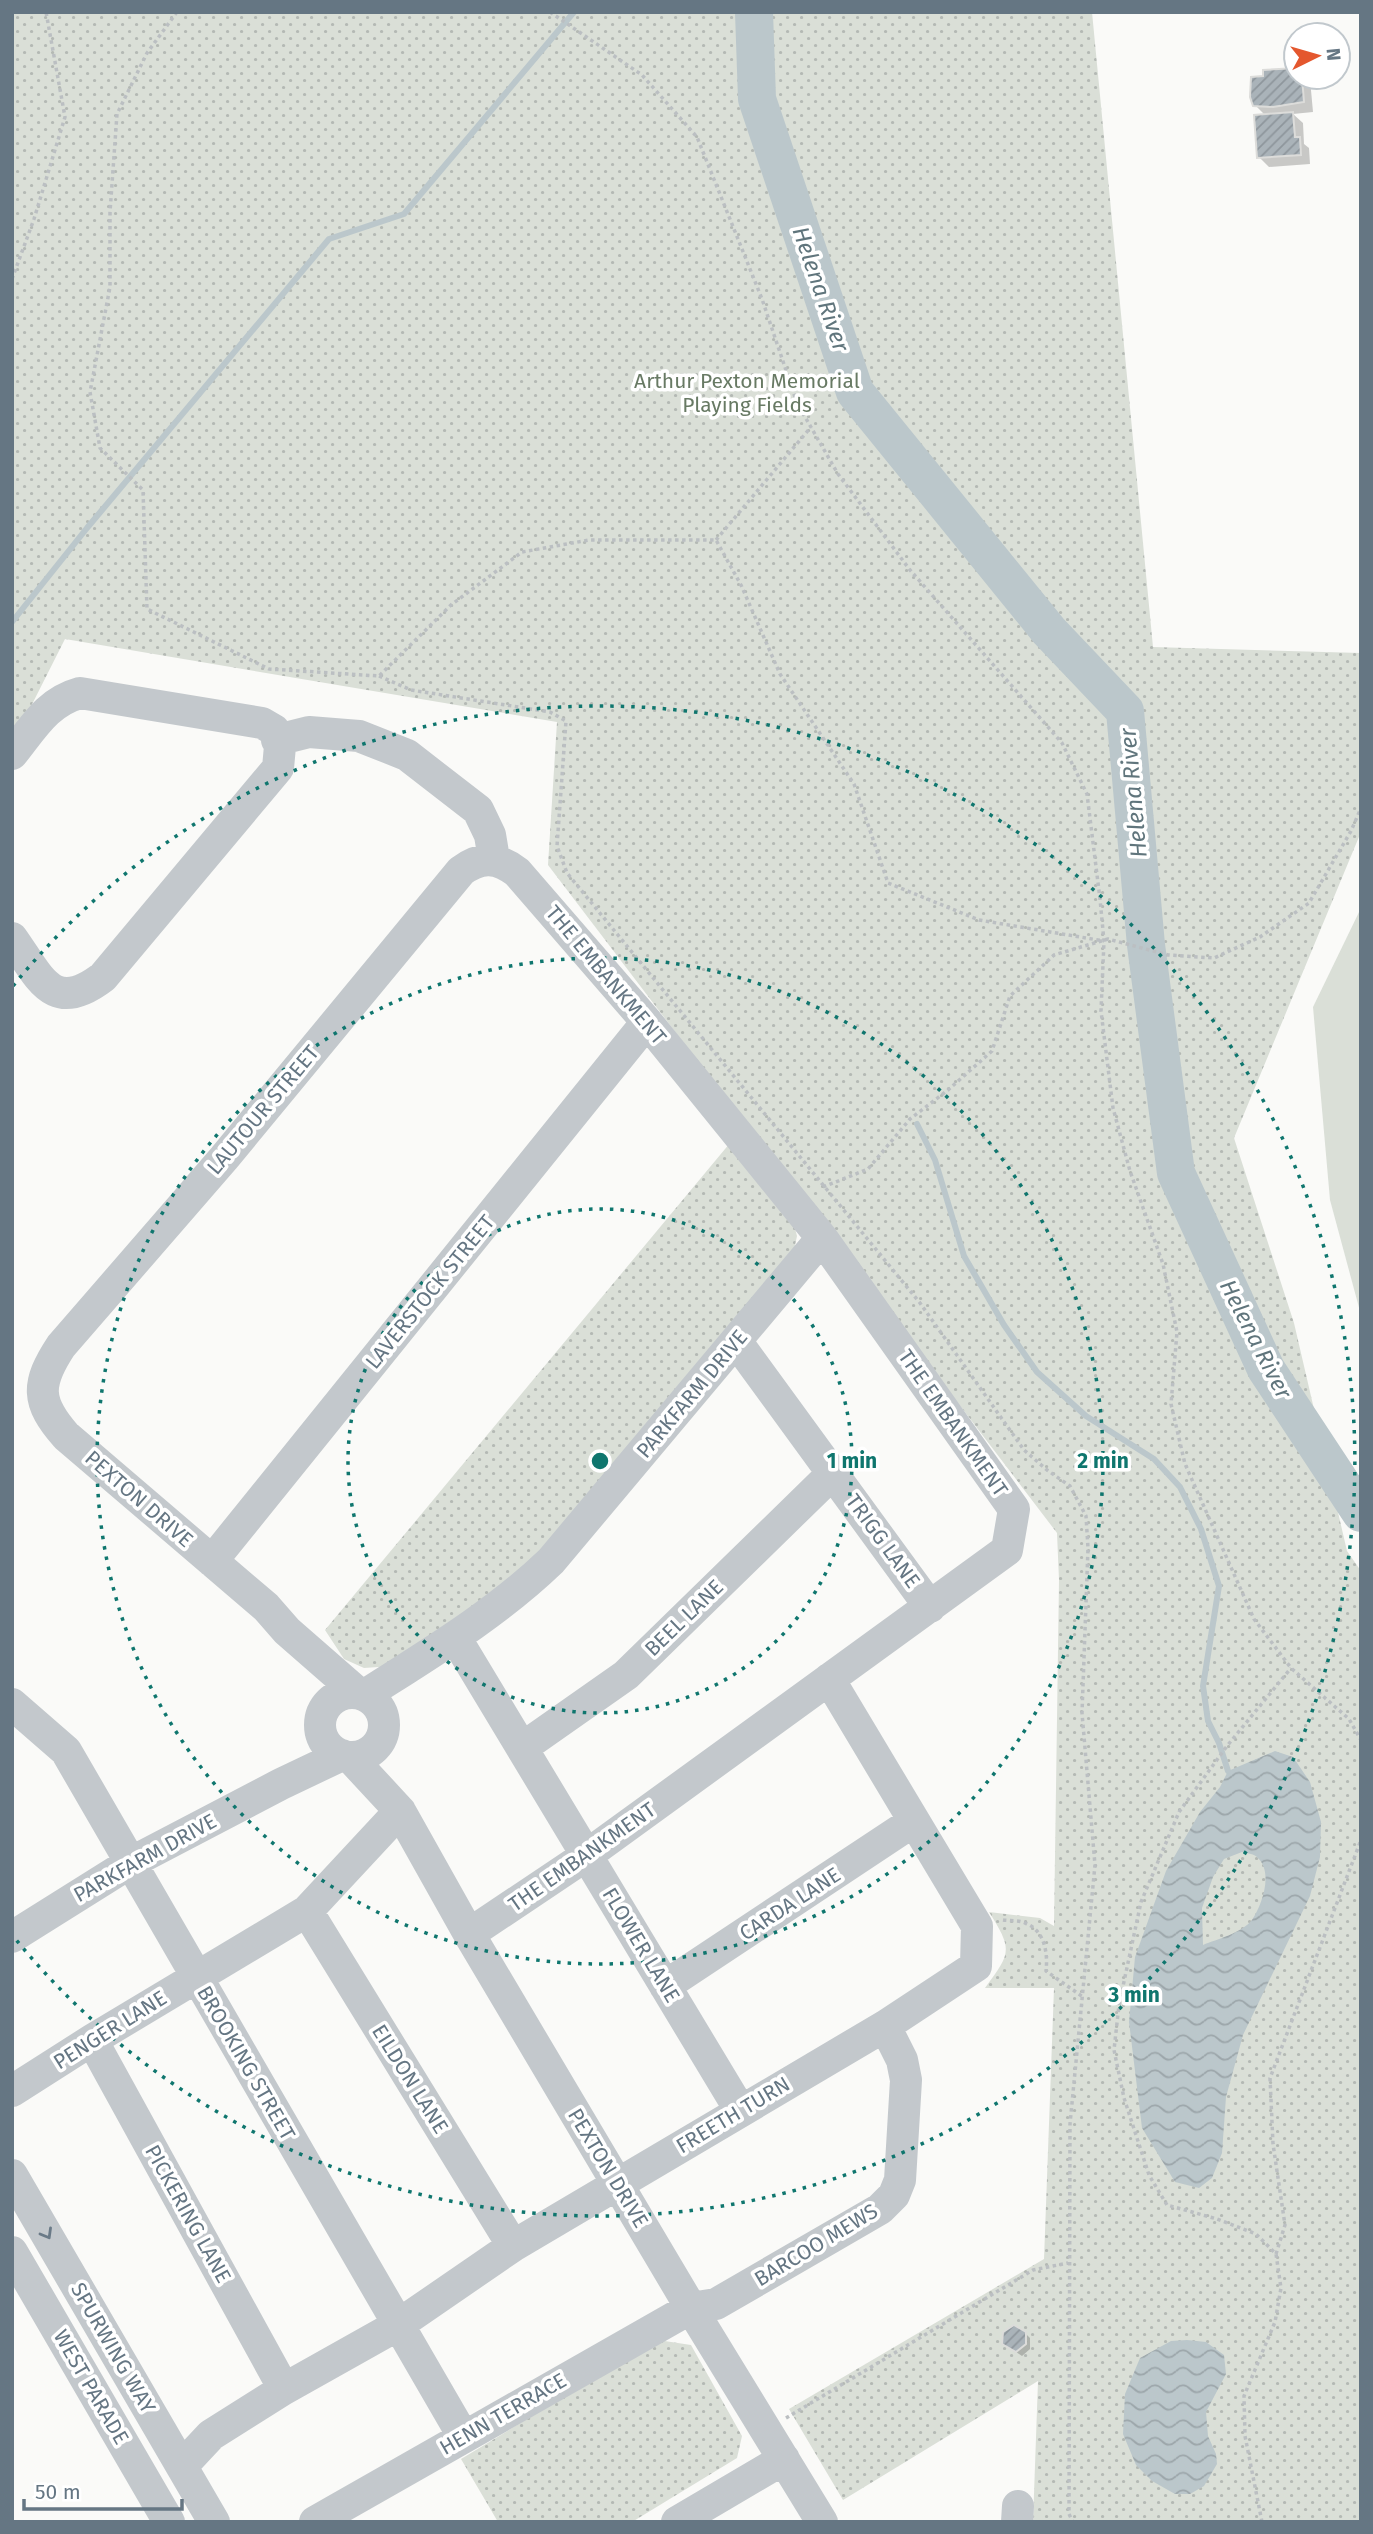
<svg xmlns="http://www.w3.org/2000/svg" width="1373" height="2534" viewBox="0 0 1373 2534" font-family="'Fira Sans',sans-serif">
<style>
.green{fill:#dadfd7}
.park{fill:url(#park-dots)}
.water{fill:url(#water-waves);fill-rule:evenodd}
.shadow{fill:#0003}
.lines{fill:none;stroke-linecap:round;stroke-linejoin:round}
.stream{stroke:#bbc7cb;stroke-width:6}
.river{stroke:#bbc7cb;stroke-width:38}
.building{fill:url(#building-hatch);stroke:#dcdcda;stroke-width:2}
.path{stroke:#bbbfc2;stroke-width:3.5;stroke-dasharray:3.5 3.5;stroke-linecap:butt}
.minor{stroke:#c3c8cc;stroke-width:32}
.oneway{stroke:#6a7a87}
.ring{fill:none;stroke:#0f766e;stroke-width:3.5;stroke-dasharray:3.5 7}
.labels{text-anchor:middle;stroke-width:7;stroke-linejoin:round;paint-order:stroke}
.park-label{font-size:21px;fill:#687a64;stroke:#fff}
.street-label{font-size:21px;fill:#657683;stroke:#fff}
.water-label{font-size:23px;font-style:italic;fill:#60757c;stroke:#fff}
.centre{fill:#0f766e;stroke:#fff;stroke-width:3.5}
.ring-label{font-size:21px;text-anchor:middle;font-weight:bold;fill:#0f766e;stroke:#fff;stroke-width:7;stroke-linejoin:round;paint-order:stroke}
</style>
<defs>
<pattern id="park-dots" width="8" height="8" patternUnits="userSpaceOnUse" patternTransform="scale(1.75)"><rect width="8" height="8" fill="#dadfd7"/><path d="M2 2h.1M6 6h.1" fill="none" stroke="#b4b9b4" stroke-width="1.8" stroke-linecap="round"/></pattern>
<pattern id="water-waves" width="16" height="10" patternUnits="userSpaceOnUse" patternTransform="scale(1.75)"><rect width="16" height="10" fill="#bbc7cb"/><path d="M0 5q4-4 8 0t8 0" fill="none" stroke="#9ca6aa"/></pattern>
<pattern id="building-hatch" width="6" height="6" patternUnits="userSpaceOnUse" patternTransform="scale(1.75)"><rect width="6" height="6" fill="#aab3b9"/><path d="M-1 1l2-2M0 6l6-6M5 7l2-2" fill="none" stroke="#8e969c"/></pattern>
</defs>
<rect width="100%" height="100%" fill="#fafaf8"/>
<!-- green -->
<path class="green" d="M1361 908V1315L1330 1200 1313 1007Z"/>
<!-- park -->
<path class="park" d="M12 12H1092L1153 647 1361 653V832L1234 1138 1294 1323 1347 1551 1361 1571V2522H1033L1038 2381 843 2500 789 2409 1044 2259 1054 1988H985C1011 1953 1013 1950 989 1912L1040 1918 1054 1926 1059 1580 1057 1533 548 865 557 722 65 639 12 744Z
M730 1143 792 1217 797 1236 793 1255 529 1569 393 1666 364 1668 344 1659 325 1630Z
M658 2340 691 2345 742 2436 737 2458 632 2522H498L461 2459Z"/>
<!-- water -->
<path class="water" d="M1275 1751 1293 1757 1310 1782 1321 1822 1320 1857 1310 1896 1243 2035 1226 2097 1222 2153 1212 2178 1199 2188 1175 2182 1142 2128 1129 2022 1135 1957 1166 1871 1200 1812 1220 1787 1228 1771ZM1242 1852C1246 1853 1254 1854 1257 1857 1274 1872 1262 1905 1252 1920 1242 1933 1217 1939 1203 1945L1202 1908 1213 1877 1224 1859Z
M1187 2340 1206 2342 1224 2355 1226 2374 1206 2412 1208 2436 1216 2454 1217 2464 1204 2486 1190 2494H1175L1152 2481 1136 2465 1123 2434 1125 2394 1140 2358 1171 2341Z"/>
<!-- shadow -->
<path class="shadow" d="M1296 70V77L1310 79 1313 112 1293 114 1303 123 1304 144 1309 148 1310 164 1269 167 1259 157 1266 116 1255 105Z
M1025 2333 1030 2338V2349L1022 2356 1004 2344Z"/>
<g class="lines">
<!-- stream -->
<path class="stream" d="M12 622 87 528 329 239 404 214 574 12
M917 1124 935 1160 964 1256 1004 1325 1037 1372 1086 1416 1154 1459 1180 1487 1201 1529 1219 1586 1203 1686 1208 1721 1219 1743 1228 1771"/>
<!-- river -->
<path class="river" d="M754 12 757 99 855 392 1049 631 1125 711 1146 945 1176 1173 1266 1369 1361 1513"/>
</g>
<!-- building -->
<path class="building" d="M1296 68V77H1302L1304 102 1273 107 1253 106 1250 97 1251 77 1263 76V70Z
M1293 112 1295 137H1300L1301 155 1257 158 1254 115Z
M1014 2325 1026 2332V2344L1016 2352 1002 2344 1003 2332Z"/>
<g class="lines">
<!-- path -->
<path class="path" d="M177 12 147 53 117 114 110 212V287L90 392 100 448 143 490 147 609 269 669 379 676 451 605 522 552 589 540H716L741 585 780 674 854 784 888 883 979 920 1104 941
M550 12 642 75 697 137 762 299 797 403 838 474 910 570 1062 743 1087 794 1100 899 1104 941 1101 1011 1113 1108 1130 1171 1163 1264 1177 1332 1171 1404 1185 1464 1254 1619 1291 1668 1349 1719 1361 1740
M12 279 34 219 65 117 46 12
M716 540 811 427
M379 676 411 690 550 712 566 721 557 846 567 873 920 1303 1024 1450 1047 1470 1070 1486 1086 1516 1088 1548 1082 1713 1095 1865 1070 2124 1069 2514 1073 2522
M823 1187 868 1169 910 1119 948 1090 992 1051 1010 996 1054 955 1108 939 1168 955 1214 958 1260 937 1309 903 1351 831 1361 808
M1003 1920C1009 1921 1019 1920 1025 1923 1045 1930 1048 1954 1046 1971L1083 1997
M1276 2254 1285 2225 1273 2144 1270 2078 1361 1840
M786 2418 1033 2270 1068 2263
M1262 2522 1245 2436 1244 2396 1275 2322 1281 2288 1276 2254 1256 2234 1217 2219 1167 2205 1149 2175 1124 2098 1114 2050 1119 2005 1141 1902 1179 1812 1227 1746 1291 1668"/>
<!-- minor -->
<path class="minor" d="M277 740 309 732 359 736 407 755 478 810 490 835 494 859
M12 754C33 728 47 702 80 693L262 723 274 730 280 746 278 768 103 977C52 1016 40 977 12 938
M736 1341 930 1607
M212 1561 647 1022
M455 1637 740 2110
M358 1693 287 1631 266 1607 66 1436C36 1402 36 1384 61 1346L224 1158 461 871C481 856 497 857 517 872L647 1022 822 1238 1014 1509 1007 1550 587 1855 469 1934
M320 1725a32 32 0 1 1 64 0a32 32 0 1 1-64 0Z
M365 1695C429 1654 496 1614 551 1561L822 1238
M12 1704 66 1751 463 2436
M522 1748 626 1675 833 1473
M350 1757 400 1811 469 1934 691 2308 822 2522
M307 1911 513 2246
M12 1937 130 1863 281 1784 342 1755
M665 1986 914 1821
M92 2040 284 2389
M12 2091 92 2040 307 1911 400 1811
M12 2175 214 2522
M12 2252 169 2522
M182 2466 211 2435 284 2389 398 2325 513 2246 885 2026 976 1966 977 1926 829 1679
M315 2522 691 2308 716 2304 880 2209 894 2195 900 2180 906 2080 902 2060 885 2026
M677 2522 784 2459
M1017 2522 1018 2506"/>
</g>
<!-- one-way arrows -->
<defs><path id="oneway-chevron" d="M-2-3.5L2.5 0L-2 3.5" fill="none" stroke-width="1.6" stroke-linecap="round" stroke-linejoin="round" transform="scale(1.75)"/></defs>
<use class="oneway" href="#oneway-chevron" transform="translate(47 2234) rotate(60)"/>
<!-- distance rings -->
<g class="ring">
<circle cx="600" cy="1461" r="252"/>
<circle cx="600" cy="1461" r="503"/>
<path d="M13 986A755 755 0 1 1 13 1936"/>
</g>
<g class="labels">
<!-- park labels -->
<g class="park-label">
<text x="747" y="388">Arthur Pexton Memorial<tspan x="747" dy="24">Playing Fields</tspan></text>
</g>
<!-- street labels -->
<g class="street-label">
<text transform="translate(606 975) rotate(50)" y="7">THE EMBANKMENT</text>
<text transform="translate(263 1110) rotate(-50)" y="7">LAUTOUR STREET</text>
<text transform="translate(430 1292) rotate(-51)" y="7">LAVERSTOCK STREET</text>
<text transform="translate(692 1394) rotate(-50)" y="7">PARKFARM DRIVE</text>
<text transform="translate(953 1423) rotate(55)" y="7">THE EMBANKMENT</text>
<text transform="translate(139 1499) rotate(41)" y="7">PEXTON DRIVE</text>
<text transform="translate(883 1541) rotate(54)" y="7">TRIGG LANE</text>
<text transform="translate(684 1618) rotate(-44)" y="7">BEEL LANE</text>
<text transform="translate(582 1857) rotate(-35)" y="7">THE EMBANKMENT</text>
<text transform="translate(145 1858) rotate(-29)" y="7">PARKFARM DRIVE</text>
<text transform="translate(790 1904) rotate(-33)" y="7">CARDA LANE</text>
<text transform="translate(641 1945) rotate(59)" y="7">FLOWER LANE</text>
<text transform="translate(110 2030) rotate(-32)" y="7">PENGER LANE</text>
<text transform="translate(246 2063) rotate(60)" y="7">BROOKING STREET</text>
<text transform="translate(410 2079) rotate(58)" y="7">EILDON LANE</text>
<text transform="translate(733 2115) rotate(-31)" y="7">FREETH TURN</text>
<text transform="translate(608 2168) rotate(59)" y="7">PEXTON DRIVE</text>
<text transform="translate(188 2214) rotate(61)" y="7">PICKERING LANE</text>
<text transform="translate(816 2245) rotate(-31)" y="7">BARCOO MEWS</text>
<text transform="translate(113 2348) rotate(60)" y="7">SPURWING WAY</text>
<text transform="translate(91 2387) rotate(60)" y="7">WEST PARADE</text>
<text transform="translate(503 2414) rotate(-30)" y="7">HENN TERRACE</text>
</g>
<!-- water labels -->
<g class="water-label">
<text transform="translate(821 289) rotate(71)" y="8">Helena River</text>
<text transform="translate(1133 793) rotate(-95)" y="8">Helena River</text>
<text transform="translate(1256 1339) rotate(63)" y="8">Helena River</text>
</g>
</g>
<circle cx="600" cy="1461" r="10" class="centre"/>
<g class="ring-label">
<text x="852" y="1468">1 min</text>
<text x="1103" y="1468">2 min</text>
<text x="1134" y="2002">3 min</text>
</g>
<!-- border -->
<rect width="1373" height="2534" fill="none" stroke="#657683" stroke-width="28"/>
<!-- north arrow -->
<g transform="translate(1317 56) rotate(85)"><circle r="33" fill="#ffffff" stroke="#c1c8cd" stroke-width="2"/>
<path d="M0-5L12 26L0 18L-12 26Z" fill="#e4572e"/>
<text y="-10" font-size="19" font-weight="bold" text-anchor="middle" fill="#657683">N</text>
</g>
<!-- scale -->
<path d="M24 2499v10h158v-10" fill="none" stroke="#657683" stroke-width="3.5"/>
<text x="35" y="2499" font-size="21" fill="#657683" stroke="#ffffff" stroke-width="5" paint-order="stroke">50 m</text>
</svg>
